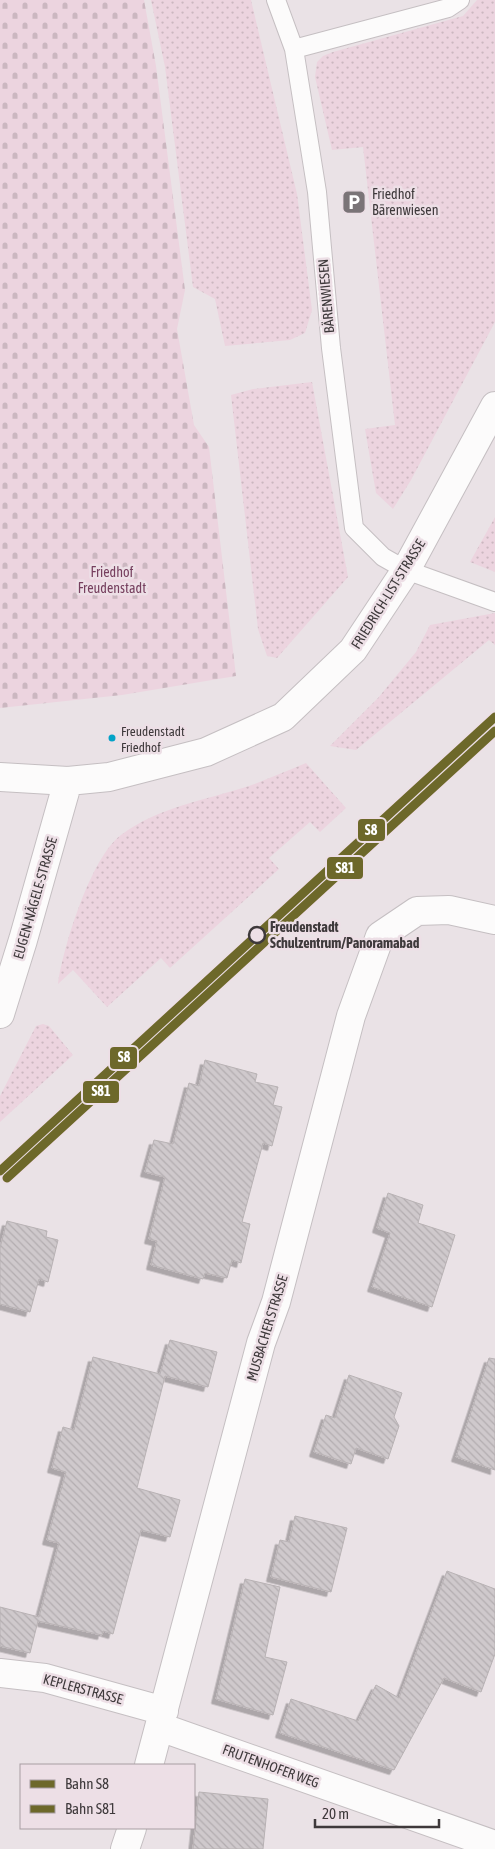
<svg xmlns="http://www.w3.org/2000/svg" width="495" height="1849" viewBox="0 0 495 1849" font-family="'Asap Condensed',sans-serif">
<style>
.grass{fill:url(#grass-dots)}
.cemetery{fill:url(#cemetery-stones)}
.building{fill:url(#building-back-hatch);stroke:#b8b2b4;filter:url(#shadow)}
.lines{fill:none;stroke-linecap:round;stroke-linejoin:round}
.service-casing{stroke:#c5bfc2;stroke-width:20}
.minor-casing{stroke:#c5bfc2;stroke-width:30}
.service{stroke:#fcfbfb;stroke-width:18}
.minor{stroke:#fcfbfb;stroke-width:28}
.rail-1-casing{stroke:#eddfe6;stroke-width:12}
.rail-2-casing{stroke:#eddfe6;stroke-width:12}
.rail-1{stroke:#6d682a;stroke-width:9}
.rail-2{stroke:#6d682a;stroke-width:9}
.bus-dot{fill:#03a3c7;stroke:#eddfe6;stroke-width:2}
.stop-dot{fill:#eddfe6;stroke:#3e393b;stroke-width:2.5}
.labels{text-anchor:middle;stroke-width:5;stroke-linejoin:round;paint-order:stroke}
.bus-label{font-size:13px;fill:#3e393b;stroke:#eddfe6;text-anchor:start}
.poi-label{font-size:14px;fill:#3e393b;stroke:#eddfe6;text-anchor:start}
.street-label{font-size:14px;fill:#3e393b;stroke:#eddfe6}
.park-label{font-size:14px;fill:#763f5e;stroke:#eddfe6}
.stop-label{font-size:14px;font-weight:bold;fill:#3e393b;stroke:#eddfe6;text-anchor:start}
.line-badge{stroke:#eddfe6;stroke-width:2}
.badge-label{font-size:14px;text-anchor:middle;font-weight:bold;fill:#fff}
</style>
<defs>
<pattern id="grass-dots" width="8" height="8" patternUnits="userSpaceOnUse" patternTransform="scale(1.25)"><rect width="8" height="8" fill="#ecd4df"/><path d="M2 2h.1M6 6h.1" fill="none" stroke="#cbb7c0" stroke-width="1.8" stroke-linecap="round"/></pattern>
<pattern id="cemetery-stones" width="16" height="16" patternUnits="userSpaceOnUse" patternTransform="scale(1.25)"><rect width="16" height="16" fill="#ecd4df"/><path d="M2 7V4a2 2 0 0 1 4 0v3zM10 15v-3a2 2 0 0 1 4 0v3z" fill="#cbb7c0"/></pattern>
<pattern id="building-back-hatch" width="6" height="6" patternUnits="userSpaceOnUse" patternTransform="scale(1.25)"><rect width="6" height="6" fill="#cfc9cc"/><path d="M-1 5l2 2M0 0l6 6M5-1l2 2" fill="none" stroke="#b3adb0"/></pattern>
<filter id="shadow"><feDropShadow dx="-4.5" dy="4.5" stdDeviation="0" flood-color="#0004"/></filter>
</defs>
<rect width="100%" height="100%" fill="#eae2e6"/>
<!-- grass -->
<path class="grass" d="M151 0H251L297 194 312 310 305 333 290 340 225 346 215 299 193 287 165 67Z
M477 0H495V322L411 480 393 509 376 493 365 429 395 425 363 147 332 150 315 77 317 62 323 56 333 52 463 16Z
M312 382 348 577 277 658 267 656 258 629 231 395 253 389Z
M495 517V572L470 562Z
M495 613V645L489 640 356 750 330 746 378 698 416 652 430 625Z
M306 763 346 808 320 832 310 822 269 858 279 869 170 968 161 958 107 1007 73 970 58 984C63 947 91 857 121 835 158 807 206 800 249 786 268 779 287 771 306 763Z
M43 1024 49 1026 73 1055 0 1122V1096L36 1026Z"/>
<!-- cemetery -->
<path class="cemetery" d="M0 0H144L156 66 185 290 177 329 194 425 209 447 236 676 122 695 0 708Z"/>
<!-- building -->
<path class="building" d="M205 1060 257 1074 255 1082 278 1087 273 1105 282 1107 272 1146 263 1143 242 1222 250 1224 241 1263 232 1260 227 1278 205 1273 203 1279 151 1265 157 1241 149 1239 165 1177 145 1172 154 1140 173 1144 189 1083 199 1086Z
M388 1193 423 1205 418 1223 455 1235 432 1307 372 1287 390 1233 377 1228Z
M7 1221 47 1231 46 1237 58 1240 48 1282 39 1279 30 1312 0 1304V1248Z
M170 1340 217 1352 208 1387 165 1376 137 1488 180 1500 170 1537 141 1530 113 1634 103 1631 102 1635 38 1621 30 1653 0 1646V1607L39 1617 59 1543 47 1540 66 1472 52 1468 63 1427 74 1430 93 1357 160 1374Z
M489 1358 495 1359V1470L456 1457Z
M349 1375 402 1393 394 1417 399 1426 388 1459 356 1448 351 1464 314 1452 326 1415 335 1418Z
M295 1516 347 1528 331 1592 271 1577 280 1540 289 1542Z
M447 1571 495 1589V1654L481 1692 444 1678 394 1770 280 1733 291 1699 358 1721 376 1685 399 1698Z
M245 1579 280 1587 265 1657 287 1662 273 1715 216 1699Z
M199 1792 268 1799 263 1849H193Z"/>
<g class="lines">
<!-- service casing -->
<g class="service-casing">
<path id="service" d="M276 0 294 49 317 192 331 348 354 528 383 557 406 570 495 602
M294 49 448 8 460 0"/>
</g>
<!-- minor casing -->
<g class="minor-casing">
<path id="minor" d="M0 777 68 781 109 777 206 752 283 717 353 650 406 570 495 406
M0 1014 23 940 68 781
M0 1673 45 1678 164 1711
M160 1727 495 1845
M149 1765 261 1343 276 1302 351 1016 380 936 417 911 449 910 495 920
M125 1849 132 1828"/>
</g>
<!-- service -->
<use href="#service" class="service"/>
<!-- minor -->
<use href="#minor" class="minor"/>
<!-- rail-1 casing -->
<g class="rail-1-casing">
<path id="rail-1" d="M0 1171 495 717"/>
</g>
<!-- rail-2 casing -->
<g class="rail-2-casing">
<path id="rail-2" d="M7 1178 495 731"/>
</g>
<!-- rail-1 -->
<use href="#rail-1" class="rail-1"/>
<!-- rail-2 -->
<use href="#rail-2" class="rail-2"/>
</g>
<!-- icons -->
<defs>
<g id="parking-square" transform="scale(1.25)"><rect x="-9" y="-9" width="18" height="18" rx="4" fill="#7a7477" stroke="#eddfe6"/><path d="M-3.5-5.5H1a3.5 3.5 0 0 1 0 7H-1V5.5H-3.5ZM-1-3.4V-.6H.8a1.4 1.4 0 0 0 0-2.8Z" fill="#fff"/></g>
</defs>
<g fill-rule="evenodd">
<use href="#parking-square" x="354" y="202"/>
</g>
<!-- markers -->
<circle class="bus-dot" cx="112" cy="738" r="4.5"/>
<circle class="stop-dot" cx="257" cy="935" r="8"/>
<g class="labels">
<!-- bus labels -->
<g class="bus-label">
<text x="121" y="736">Freudenstadt<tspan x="121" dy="16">Friedhof</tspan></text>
</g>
<!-- poi labels -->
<g class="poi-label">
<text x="372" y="199">Friedhof<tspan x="372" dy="16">Bärenwiesen</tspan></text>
</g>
<!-- street labels -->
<g class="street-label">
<text transform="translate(326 296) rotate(-95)" y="5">BÄRENWIESEN</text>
<text transform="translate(388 594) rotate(-58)" y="5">FRIEDRICH-LIST-STRASSE</text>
<text transform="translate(35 898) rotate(-74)" y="5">EUGEN-NÄGELE-STRASSE</text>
<text transform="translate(267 1328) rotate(-73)" y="5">MUSBACHER STRASSE</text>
<text transform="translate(83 1689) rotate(15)" y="5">KEPLERSTRASSE</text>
<text transform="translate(271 1766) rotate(20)" y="5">FRUTENHOFER WEG</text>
</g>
<!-- park labels -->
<g class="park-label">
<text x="112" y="577">Friedhof<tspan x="112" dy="16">Freudenstadt</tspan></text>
</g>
<!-- stop labels -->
<g class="stop-label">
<text x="270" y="932">Freudenstadt<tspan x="270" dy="16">Schulzentrum/Panoramabad</tspan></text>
</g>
</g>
<g class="line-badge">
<rect x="357" y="818" width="29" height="24" rx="5" fill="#6d682a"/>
<rect x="326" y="856" width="38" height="24" rx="5" fill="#6d682a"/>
<rect x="109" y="1046" width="29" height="24" rx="5" fill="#6d682a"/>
<rect x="82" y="1080" width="38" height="24" rx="5" fill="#6d682a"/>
</g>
<g class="badge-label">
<text x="371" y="835">S8</text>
<text x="345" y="873">S81</text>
<text x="124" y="1062">S8</text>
<text x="101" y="1096">S81</text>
</g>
<!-- legend -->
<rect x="20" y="1764" width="175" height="65" fill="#eddfe6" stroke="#a79da2"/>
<rect x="30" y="1780" width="25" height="8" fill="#6d682a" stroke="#a79da2"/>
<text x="65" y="1789" font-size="15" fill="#3e393b">Bahn S8</text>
<rect x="30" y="1805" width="25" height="8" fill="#6d682a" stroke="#a79da2"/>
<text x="65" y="1814" font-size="15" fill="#3e393b">Bahn S81</text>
<!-- scale -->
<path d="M315 1819v8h124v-8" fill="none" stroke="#3e393b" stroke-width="2.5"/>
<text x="322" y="1819" font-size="15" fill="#3e393b" stroke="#eddfe6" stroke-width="4" paint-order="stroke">20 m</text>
</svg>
